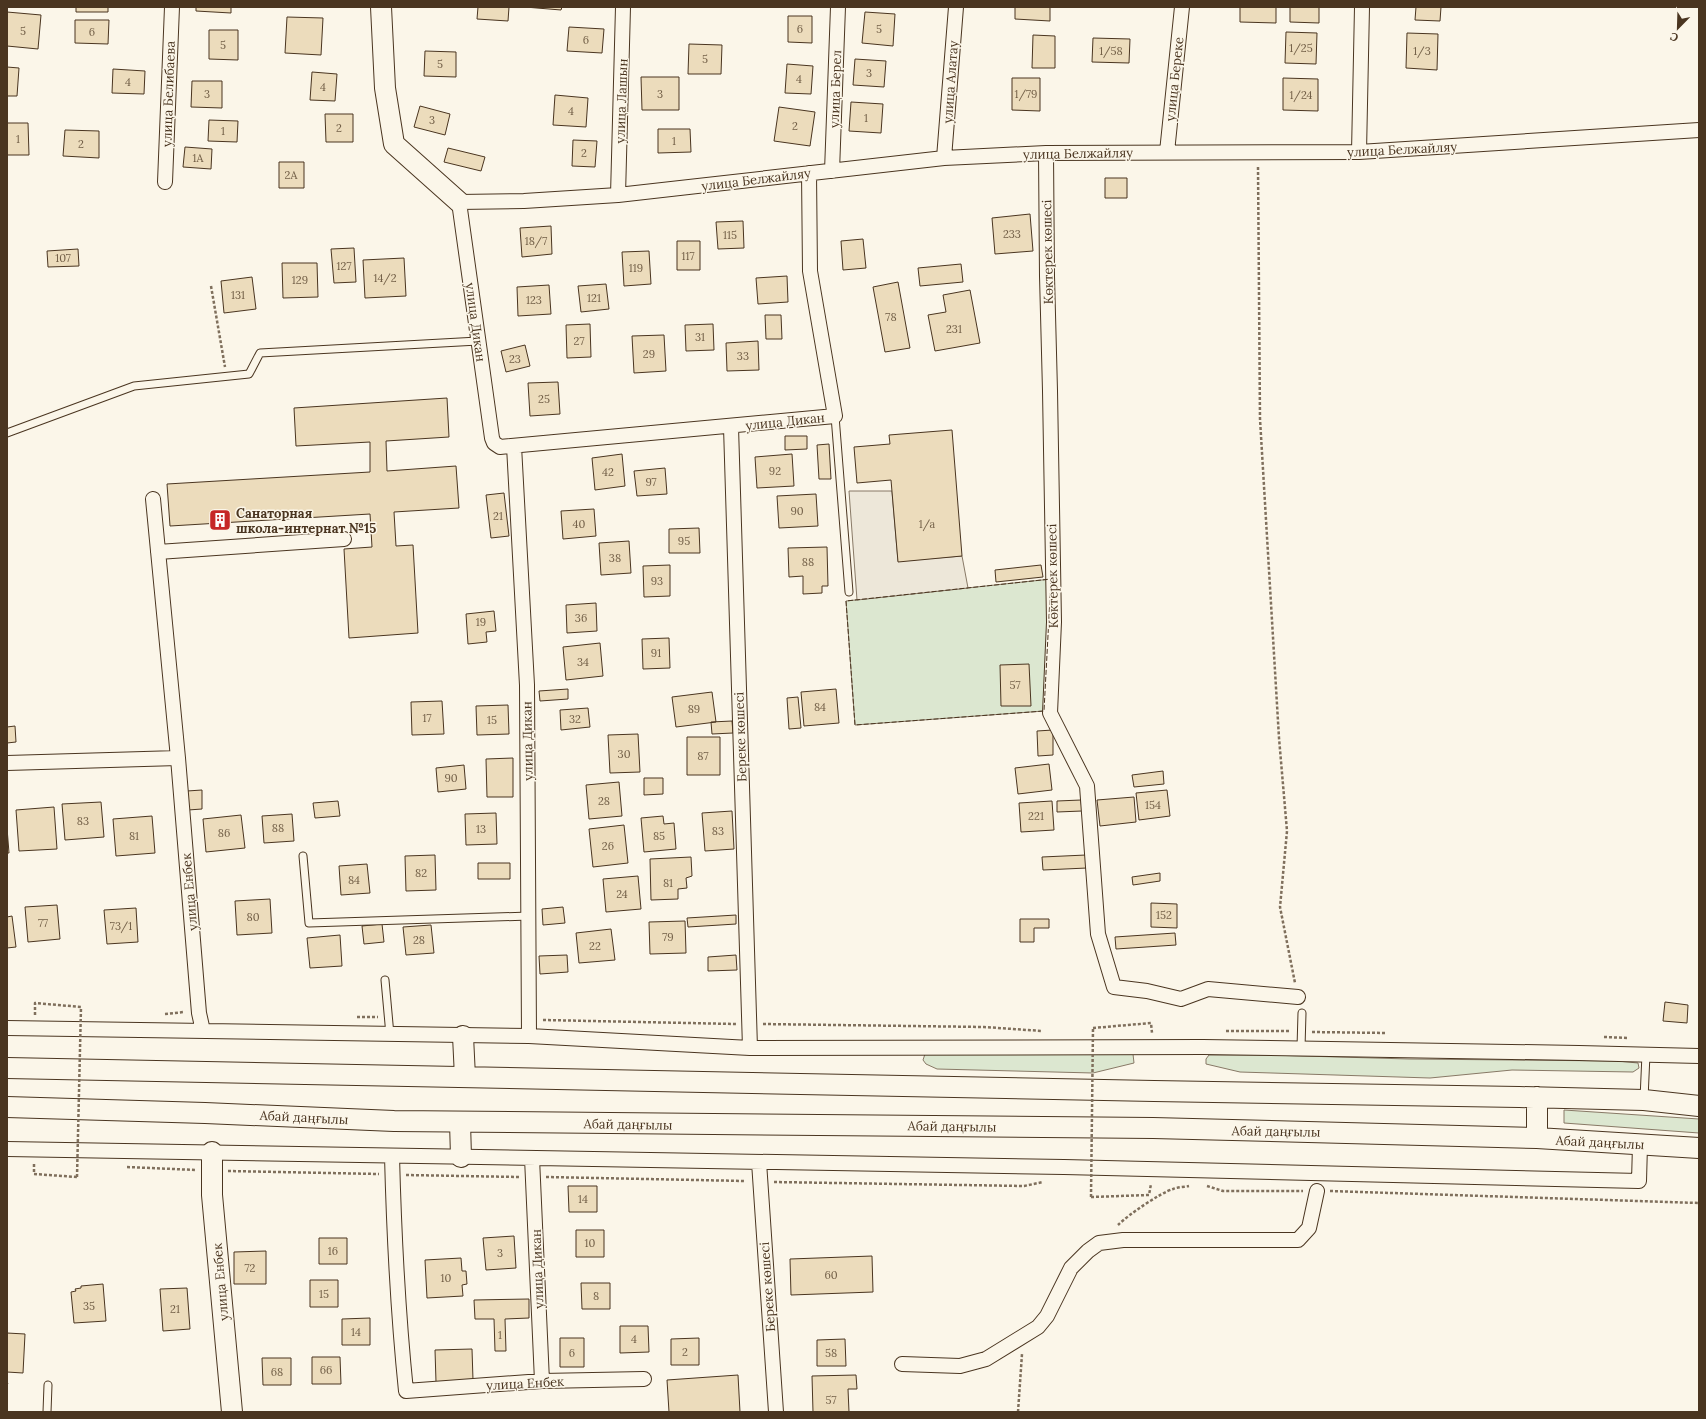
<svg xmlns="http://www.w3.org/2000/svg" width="1706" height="1419" viewBox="0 0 1706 1419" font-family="Lora,serif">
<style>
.green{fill:#dce7d0;stroke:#887966}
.parking{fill:#ede7d9;stroke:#887966}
.building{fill:#ecdcbc;stroke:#4a3520}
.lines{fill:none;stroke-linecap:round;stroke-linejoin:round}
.lane-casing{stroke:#4a3520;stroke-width:9}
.street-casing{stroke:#4a3520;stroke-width:16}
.secondary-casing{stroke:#4a3520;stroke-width:22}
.path{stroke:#7f6f5c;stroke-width:2.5;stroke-dasharray:3 2;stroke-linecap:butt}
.lane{stroke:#fbf6e9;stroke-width:7}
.street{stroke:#fbf6e9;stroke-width:14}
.secondary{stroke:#fbf6e9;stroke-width:20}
.path-bridge{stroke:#7f6f5c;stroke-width:2.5;stroke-dasharray:3 2;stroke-linecap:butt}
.fence{stroke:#4a3520;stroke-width:1;stroke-dasharray:5 2;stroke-linecap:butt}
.labels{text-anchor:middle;stroke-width:3;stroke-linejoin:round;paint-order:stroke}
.number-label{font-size:11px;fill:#725f47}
.street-label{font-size:13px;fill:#4a3520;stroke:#fbf6e9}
.poi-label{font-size:13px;font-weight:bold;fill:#4a3520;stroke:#fbf6e9;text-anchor:start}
</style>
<rect width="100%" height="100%" fill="#fbf6e9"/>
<!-- green -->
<path class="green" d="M1051 579 1044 711 855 725 846 601Z
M928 1051 1133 1054 1134 1063 1093 1073 937 1069 926 1064 923 1060 925 1054Z
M1209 1055H1268L1409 1059 1617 1061 1638 1063 1639 1068 1633 1072 1512 1070 1430 1078 1240 1072 1206 1064V1059Z
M1564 1110 1699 1119V1133L1564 1123Z"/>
<!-- parking -->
<path class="parking" d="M849 491H892L898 561 962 556 968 588 857 600Z"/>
<!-- building -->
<path class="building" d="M76 7H108V12H76Z
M196 7H231V13L196 11Z
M478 7H509L508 21 477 19Z
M525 7H562L561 10Z
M1015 7H1050V21L1015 19Z
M1240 7H1276V23L1240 22Z
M1290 7H1319V23L1290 22Z
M1416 7H1441L1440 21 1415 20Z
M7 12 41 15 38 49 7 46Z
M865 12 895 14 893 46 862 43Z
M788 16H812V43L788 42Z
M287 17 323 18 321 55 285 53Z
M75 20H109L108 44 75 43Z
M569 27 604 29 602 53 567 51Z
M209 30H238V60L209 59Z
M1286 32 1317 33 1316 64 1285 63Z
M1407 33 1438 34 1437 70 1406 68Z
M1033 35 1055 36V68H1032Z
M1093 38 1130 39 1129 63 1092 62Z
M689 44 722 45 721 74H688Z
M425 51 456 52V77L424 76Z
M855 59 886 61 884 87 853 85Z
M787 64 813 66 811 94 785 93Z
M7 67 19 68 17 96H7Z
M113 69 145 71 144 94 112 93Z
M312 72 337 74 335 101 310 100Z
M641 77H679V110H642Z
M1012 78H1040V111L1012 110Z
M1283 78 1318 79V111L1283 110Z
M192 81H222V108L191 107Z
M555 95 588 98 586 127 553 125Z
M851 102 883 104 881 133 849 131Z
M420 106 450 114 445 135 414 127Z
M779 107 815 112 810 146 774 141Z
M325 114H353V142H326Z
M209 120 238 121 237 142 208 141Z
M7 123H28L29 155H7Z
M658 129H690L691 152 658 153Z
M65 130 99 131V158L63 156Z
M573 140 597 141 595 167 572 166Z
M185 147 212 149 211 169 183 167Z
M448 148 485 157 481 171 444 162Z
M279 162H304V188H279Z
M1105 178H1127V198H1105Z
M1030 214 1033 251 995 254 992 218Z
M743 221 744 248 718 249 716 222Z
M551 226 552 254 522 257 520 228Z
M863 239 866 268 843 270 841 241Z
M677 241H700V270H677Z
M354 248 356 282 334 283 331 249Z
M78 249 79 266 48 267 47 251Z
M649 251 651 284 624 286 622 252Z
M404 258 406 296 365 298 363 260Z
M282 263H317L318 297 283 298Z
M961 264 963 282 920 286 918 268Z
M787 276 788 302 758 304 756 278Z
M252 277 256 309 224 313 221 281Z
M898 282 910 348 885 352 873 287Z
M606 284 609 309 581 312 578 286Z
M549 285 551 314 518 316 517 287Z
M970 290 980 343 935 351 928 315 946 312 943 295Z
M765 315H781L782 339H766Z
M590 324 591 357 567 358 566 325Z
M713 324 714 350 686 351 685 325Z
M664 335 666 371 634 373 632 336Z
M758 341 759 370 727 371 726 343Z
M525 345 530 366 506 372 501 351Z
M558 382 560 414 530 416 528 383Z
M447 398 449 437 386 441 387 471 456 466 459 508 394 512 396 546 413 545 418 633 349 638 344 549 372 547 370 514 170 526 167 484 370 472V442L296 446 294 408Z
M952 430 962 556 898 562 891 480 857 483 854 447 890 444 889 435Z
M785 436H807V449L785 450Z
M829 444 831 479H819L817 445Z
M622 454 625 486 595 490 592 458Z
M792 454 794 486 757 488 755 457Z
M665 468 667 494 637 496 634 471Z
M504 493 509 536 491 538 486 495Z
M816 494 818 526 779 528 777 496Z
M594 509 596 536 563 539 561 511Z
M699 528 700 553H669V529Z
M629 541 631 573 601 575 599 543Z
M827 547 828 586H822V593L803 594V576L789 577 788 548Z
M670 565V596L644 597 643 566Z
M1041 565 1043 577 996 582 995 570Z
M596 603 597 631 567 633 566 605Z
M494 611 496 631 486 632 487 642 468 644 466 614Z
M669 638 670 668 643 669 642 639Z
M600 643 603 676 566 680 563 647Z
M1029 664 1031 706H1001L1000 665Z
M568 689V699L540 701 539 691Z
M836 689 839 723 804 726 801 692Z
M712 692 716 722 676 727 672 697Z
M798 697 801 728 789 729 787 698Z
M442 701 444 734 412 735 411 702Z
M508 705 509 734 477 735 476 706Z
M588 708 590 727 561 730 560 710Z
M732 721 733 733 712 734 711 722Z
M15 726 16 742 7 743V727Z
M1053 730V755L1038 756 1037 731Z
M638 734 640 772 610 773 608 735Z
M687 737H720V775H687Z
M513 758V797H487L486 759Z
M1049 764 1052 790 1018 794 1015 768Z
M464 765 466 789 438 792 436 768Z
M1163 771 1164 784 1134 787 1132 775Z
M644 778H663V794L644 795Z
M619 782 622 816 589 819 586 785Z
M202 790V809L188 810 187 791Z
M1167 790 1170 816 1139 820 1136 793Z
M1134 797 1136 822 1100 826 1097 800Z
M1081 800 1082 811 1057 812V801Z
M338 801 340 816 315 818 313 803Z
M1052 801 1054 830 1021 832 1019 803Z
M101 802 104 837 65 840 62 804Z
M54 807 57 849 19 851 16 810Z
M732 811 734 849 705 851 702 813Z
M496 813 497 844 466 845 465 814Z
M292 814 294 841 264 843 262 816Z
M241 815 245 848 206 852 203 819Z
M152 816 155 853 116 856 113 819Z
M663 816 664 824 674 823 676 849 644 852 641 818Z
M624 825 628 863 593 867 589 829Z
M7 828 9 853H7Z
M435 855 436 890 406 891 405 856Z
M1086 855 1087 868 1043 870 1042 857Z
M691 857 692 876 686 878 687 888 678 889V899L651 900 650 859Z
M478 863H510V879H478Z
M367 864 370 893 341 895 339 866Z
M1160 873V881L1133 885 1132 877Z
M638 876 641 909 606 912 603 879Z
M270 899 272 933 237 935 235 901Z
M1151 903 1177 904V928L1151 927Z
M57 905 60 939 28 942 25 907Z
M563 907 565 923 543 925 542 909Z
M136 908 138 942 107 944 104 910Z
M736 915V924L688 927 687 918Z
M12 916 16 947 7 948V917Z
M1020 919H1049V928H1034V942H1020Z
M685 921 686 953 650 954 649 922Z
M382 924 384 942 364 944 362 926Z
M431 925 434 953 406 955 403 927Z
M611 929 615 960 579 963 576 933Z
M1175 933 1176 945 1116 949 1115 937Z
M340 935 342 966 310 968 307 938Z
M567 955 568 972 540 974 539 956Z
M736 955 737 970 708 971V957Z
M1665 1002 1688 1005 1687 1023 1663 1021Z
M568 1186H597V1212H569Z
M576 1230H604V1257H576Z
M514 1236 516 1268 486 1270 483 1238Z
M319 1238H347V1264H319Z
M266 1251V1284H234V1252Z
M872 1256 873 1292 791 1295 790 1259Z
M461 1258 462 1271H466L467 1284 462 1285 463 1296 427 1298 425 1260Z
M310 1280H338V1307H310Z
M581 1283H610V1309H582Z
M103 1284 106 1321 74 1323 71 1292 76 1291 75 1289 81 1288V1286Z
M187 1288 190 1329 163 1331 160 1289Z
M529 1299V1318L505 1319 506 1351H495L494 1319H475L474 1300Z
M370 1318V1345H342V1319Z
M620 1326H648L649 1352 620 1353Z
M7 1333 25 1334 23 1373 7 1372Z
M560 1338H584V1367H560Z
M699 1338V1365H671V1339Z
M845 1339 846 1366H817V1340Z
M472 1349 473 1380 436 1382 435 1350Z
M312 1357H340L341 1384H312Z
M262 1358H291V1385H263Z
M738 1375 740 1412H669L667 1380Z
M856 1375 857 1389H848L849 1412H813L812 1376Z"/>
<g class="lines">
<!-- lane casing -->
<g class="lane-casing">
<path id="lane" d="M835 416 849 592
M7 433 134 386 249 374 260 353 478 341
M303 856 309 923 529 916
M385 980 390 1035
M1301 1048 1302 1013
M1644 1099 1646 1054
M47 1412 48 1385"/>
</g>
<!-- street casing -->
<g class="street-casing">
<path id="street" d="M1167 152 1182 7
M1359 152 1362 7
M1046 153 1047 276 1050 391 1054 622 1050 713 1087 786 1098 934 1114 987 1147 991 1181 999 1208 989 1298 997
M944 158 956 7
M832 171 838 7
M809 173 810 271 835 416 500 447 494 443 492 438 459 202 524 201 618 195 944 158 1046 153 1359 152 1699 130
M165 182 172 7
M618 195 623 7
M731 427 750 1048
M514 446 527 685 529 1036
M153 499 178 758 199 1013 203 1031
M158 552 344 539
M7 763 178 758
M7 1028 529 1036 750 1048 1203 1047 1579 1053 1699 1056
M7 1149 1064 1167 1639 1181 1640 1145
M392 1156C394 1235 398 1313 406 1391L542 1381 644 1379
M532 1158 542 1381
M759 1162 776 1412
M902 1364 960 1366 986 1359 1038 1327 1047 1316 1071 1268 1088 1251 1099 1243 1123 1240H1298L1309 1228 1317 1191"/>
</g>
<!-- secondary casing -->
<g class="secondary-casing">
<path id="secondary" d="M381 7 385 88 394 144 459 202
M463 1036 465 1077
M7 1068 1154 1091 1519 1097 1644 1100 1699 1106
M7 1107 205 1113 394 1121 1153 1128 1537 1138 1699 1148
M460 1122 461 1157
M1537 1138V1097
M212 1152V1195L232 1412"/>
</g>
<!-- path -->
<path class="path" d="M1258 167 1260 419 1279 738 1287 831 1280 907 1295 983
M211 286 225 367
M165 1014 184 1012
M35 1015V1003L81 1007
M357 1017H378
M543 1020 736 1024
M763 1024 984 1027 1042 1031
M1093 1028 1151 1023 1152 1033
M1226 1031H1291
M1312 1032 1387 1033
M1604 1037 1629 1038
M34 1164V1174L77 1177
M127 1167 196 1170
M228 1171 379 1174
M406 1175 519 1177
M546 1177 745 1181
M774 1182 1024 1186 1043 1182
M1207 1186 1223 1191H1303
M1330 1191 1699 1203
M1091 1197 1149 1195 1151 1184
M1118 1225C1128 1215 1160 1193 1173 1189 1178 1187 1184 1187 1189 1186
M1018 1412 1022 1354"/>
<!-- lane -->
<use href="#lane" class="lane"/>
<!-- street -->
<use href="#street" class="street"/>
<!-- secondary -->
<use href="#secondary" class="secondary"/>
<!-- path-bridge -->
<path class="path-bridge" d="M77 1177 81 1007
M1091 1197 1093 1028"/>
<!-- fence -->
<path class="fence" d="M1051 579 1044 711 855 725 846 601Z
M7 1385 8 1383"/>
</g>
<!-- icons -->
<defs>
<g id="building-square" transform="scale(1.15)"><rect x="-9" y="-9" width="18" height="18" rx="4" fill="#c62828" stroke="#fbf6e9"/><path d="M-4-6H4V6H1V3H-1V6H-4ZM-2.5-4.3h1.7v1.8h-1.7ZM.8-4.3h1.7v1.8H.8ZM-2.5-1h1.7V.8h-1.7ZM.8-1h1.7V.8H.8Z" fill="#fff"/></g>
</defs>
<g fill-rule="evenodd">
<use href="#building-square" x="220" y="520"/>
</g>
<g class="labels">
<!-- number labels -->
<g class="number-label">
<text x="800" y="33">6</text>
<text x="879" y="33">5</text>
<text x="23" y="35">5</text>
<text x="92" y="36">6</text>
<text x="586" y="44">6</text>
<text x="223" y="49">5</text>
<text x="1301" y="52">1/25</text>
<text x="1111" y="55">1/58</text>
<text x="1422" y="55">1/3</text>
<text x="705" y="63">5</text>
<text x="440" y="68">5</text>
<text x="869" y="77">3</text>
<text x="799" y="83">4</text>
<text x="128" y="86">4</text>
<text x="323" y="91">4</text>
<text x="207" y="98">3</text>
<text x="660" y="98">3</text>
<text x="1026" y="98">1/79</text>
<text x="1301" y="99">1/24</text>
<text x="571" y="115">4</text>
<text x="866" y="122">1</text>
<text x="432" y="124">3</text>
<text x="795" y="130">2</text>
<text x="339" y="132">2</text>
<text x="223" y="135">1</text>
<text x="18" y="143">1</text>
<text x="674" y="145">1</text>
<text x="81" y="148">2</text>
<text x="584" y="157">2</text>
<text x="198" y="162">1А</text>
<text x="291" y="179">2А</text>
<text x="1012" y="238">233</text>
<text x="730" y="239">115</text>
<text x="536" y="245">18/7</text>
<text x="688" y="260">117</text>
<text x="63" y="262">107</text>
<text x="344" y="270">127</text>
<text x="636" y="272">119</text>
<text x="385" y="282">14/2</text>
<text x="300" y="284">129</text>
<text x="238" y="299">131</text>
<text x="594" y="302">121</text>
<text x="534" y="304">123</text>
<text x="891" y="321">78</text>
<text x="954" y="333">231</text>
<text x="700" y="341">31</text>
<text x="579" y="345">27</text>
<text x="649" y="358">29</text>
<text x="743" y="360">33</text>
<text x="515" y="363">23</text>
<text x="544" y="403">25</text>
<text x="775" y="475">92</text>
<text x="608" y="476">42</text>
<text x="651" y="486">97</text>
<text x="797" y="515">90</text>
<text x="498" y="520">21</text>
<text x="579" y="528">40</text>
<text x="927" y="528">1/а</text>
<text x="684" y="545">95</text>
<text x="615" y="562">38</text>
<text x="808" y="566">88</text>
<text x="657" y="585">93</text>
<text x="581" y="622">36</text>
<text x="481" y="626">19</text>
<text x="656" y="657">91</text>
<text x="583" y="666">34</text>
<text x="1015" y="689">57</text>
<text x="820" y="711">84</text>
<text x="694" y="713">89</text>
<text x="427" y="722">17</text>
<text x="575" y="723">32</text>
<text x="492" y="724">15</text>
<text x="624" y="758">30</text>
<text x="703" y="760">87</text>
<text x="451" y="782">90</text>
<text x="604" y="805">28</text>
<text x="1153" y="809">154</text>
<text x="1036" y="820">221</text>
<text x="83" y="825">83</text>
<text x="278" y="832">88</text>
<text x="481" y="833">13</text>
<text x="718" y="835">83</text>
<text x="224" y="837">86</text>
<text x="134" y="840">81</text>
<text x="659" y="840">85</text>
<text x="608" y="850">26</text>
<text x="421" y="877">82</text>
<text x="354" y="884">84</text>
<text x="668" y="887">81</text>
<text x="622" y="898">24</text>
<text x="1164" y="919">152</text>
<text x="253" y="921">80</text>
<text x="43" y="927">77</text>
<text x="121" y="930">73/1</text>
<text x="668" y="941">79</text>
<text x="419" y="944">28</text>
<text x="595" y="950">22</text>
<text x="583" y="1203">14</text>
<text x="590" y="1247">10</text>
<text x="333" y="1255">16</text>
<text x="500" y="1257">3</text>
<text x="250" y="1272">72</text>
<text x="831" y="1279">60</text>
<text x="446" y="1282">10</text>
<text x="324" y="1298">15</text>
<text x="596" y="1300">8</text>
<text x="89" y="1310">35</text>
<text x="175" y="1313">21</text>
<text x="356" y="1336">14</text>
<text x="500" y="1339">1</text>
<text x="634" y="1343">4</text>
<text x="685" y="1356">2</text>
<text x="572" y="1357">6</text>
<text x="831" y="1357">58</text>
<text x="326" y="1374">66</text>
<text x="277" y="1376">68</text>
<text x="831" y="1404">57</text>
</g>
<!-- street labels -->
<g class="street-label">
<text transform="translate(1174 79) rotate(-84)" y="5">улица Береке</text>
<text transform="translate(950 82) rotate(-86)" y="5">улица Алатау</text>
<text transform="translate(835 89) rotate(-88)" y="5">улица Берел</text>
<text transform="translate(168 94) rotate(-88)" y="5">улица Белибаева</text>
<text transform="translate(621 101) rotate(-88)" y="5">улица Лашын</text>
<text transform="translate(1402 149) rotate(-3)" y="5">улица Белжайляу</text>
<text transform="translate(1078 153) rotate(-1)" y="5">улица Белжайляу</text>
<text transform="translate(756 179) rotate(-7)" y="5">улица Белжайляу</text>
<text transform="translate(1047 252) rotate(-91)" y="5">Көктерек көшесі</text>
<text transform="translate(476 322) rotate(82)" y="5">улица Дикан</text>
<text transform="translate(785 421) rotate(-6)" y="5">улица Дикан</text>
<text transform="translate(1052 576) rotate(-91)" y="5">Көктерек көшесі</text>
<text transform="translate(740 737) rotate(-92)" y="5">Береке көшесі</text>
<text transform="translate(527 741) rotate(-91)" y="5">улица Дикан</text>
<text transform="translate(189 892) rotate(-95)" y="5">улица Енбек</text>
<text transform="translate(304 1117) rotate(3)" y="5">Абай даңғылы</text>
<text transform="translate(628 1124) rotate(1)" y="5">Абай даңғылы</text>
<text transform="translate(952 1126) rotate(1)" y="5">Абай даңғылы</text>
<text transform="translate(1276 1131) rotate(1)" y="5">Абай даңғылы</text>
<text transform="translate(1600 1142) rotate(3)" y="5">Абай даңғылы</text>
<text transform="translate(537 1269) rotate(-92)" y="5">улица Дикан</text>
<text transform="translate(220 1282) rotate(-95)" y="5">улица Енбек</text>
<text transform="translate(767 1287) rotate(-94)" y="5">Береке көшесі</text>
<text transform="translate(525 1383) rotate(-3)" y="5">улица Енбек</text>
</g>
<!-- poi labels -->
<g class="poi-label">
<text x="236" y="518">Санаторная<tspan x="236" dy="15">школа-интернат №15</tspan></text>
</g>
</g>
<!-- border -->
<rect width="1706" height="1419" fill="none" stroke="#4a3520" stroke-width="16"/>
<!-- north arrow -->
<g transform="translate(1678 28) rotate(203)" stroke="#fbf6e9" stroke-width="3" paint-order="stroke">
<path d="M0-3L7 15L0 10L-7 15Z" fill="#4a3520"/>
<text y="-6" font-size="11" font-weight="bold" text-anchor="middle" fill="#4a3520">С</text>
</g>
</svg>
